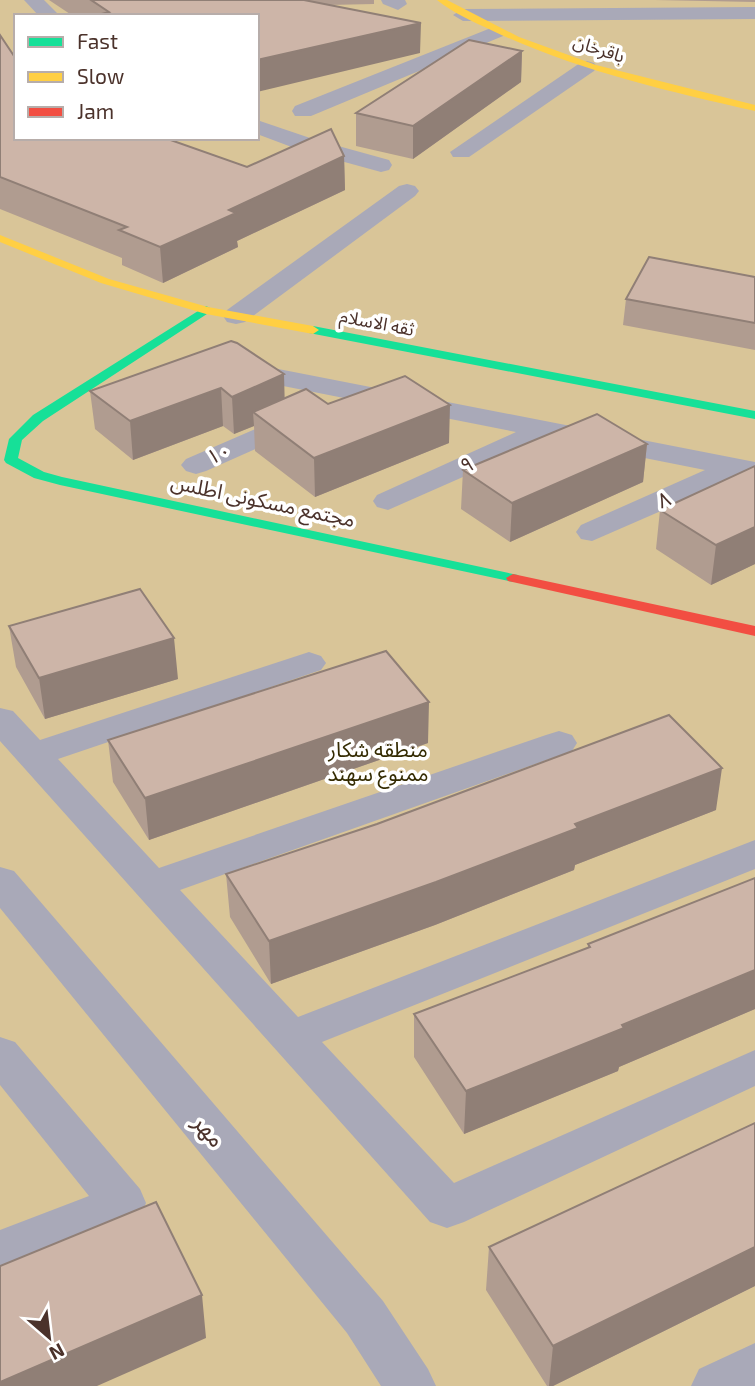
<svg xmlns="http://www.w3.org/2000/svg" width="755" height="1386" viewBox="0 0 755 1386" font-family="'Exo 2','Noto Sans Arabic',sans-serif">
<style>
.green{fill:#d9c598;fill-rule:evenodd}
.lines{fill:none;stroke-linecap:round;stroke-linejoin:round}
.street{fill:#a9a9b8;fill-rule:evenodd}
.fast{fill:#16e098;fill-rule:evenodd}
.slow{fill:#ffcf43;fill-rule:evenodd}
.jam{fill:#f24e42;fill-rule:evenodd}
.wall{fill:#b09c90}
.shaded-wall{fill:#907f76}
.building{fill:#cdb5a8;stroke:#907f76;stroke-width:2}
.labels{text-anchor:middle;stroke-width:7;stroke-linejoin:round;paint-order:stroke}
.far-street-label{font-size:18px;fill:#4b322b;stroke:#fff}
.street-label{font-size:21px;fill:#4b322b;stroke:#fff}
.park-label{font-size:21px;fill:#342b02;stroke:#fff}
.near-street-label{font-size:24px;fill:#4b322b;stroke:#fff}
</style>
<rect width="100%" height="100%" fill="#f2dcd7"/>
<!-- green -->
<path class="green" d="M0 0H755V1386H0ZM16 16H257V138H16Z"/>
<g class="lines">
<!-- street -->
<path class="street" d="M24 0H44L60 16H39Z
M381 0H405L407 4 398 10 383 4Z
M755 7V19L463 21 453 15 463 9Z
M496 26 506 32 503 36 311 116H295L292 111 295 106Z
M587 61 594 63 597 67 594 71 469 157H453L450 152 580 63Z
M257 120 313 139 389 160 392 165 389 170 381 172 297 149 257 134Z
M407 184 415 186 419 191 415 196 245 322 236 324 227 322 223 316 227 310 399 186Z
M238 361 755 462V480L739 477 592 541 581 539 576 532 581 525 705 470 549 439 388 510 377 507 373 501 377 495 516 432 228 375 224 369 228 363Z
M297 411 307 414 311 420 307 426 206 471 196 474 186 471 181 465 186 459Z
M309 652 321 656 326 663 321 670 58 759 159 868 546 735 559 731 572 735 577 743 572 751 180 890 298 1017 755 840V869L322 1042 454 1183 755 1050V1086L464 1222 447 1228 430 1222 0 741V708L13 711 40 740Z
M0 867 14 871 383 1301 428 1369 436 1386H381L347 1333 0 908Z
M0 1037 15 1042 140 1189 146 1203 140 1217 0 1272V1230L89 1196 0 1085Z
M755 1343V1386H691L699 1369Z"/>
<!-- fast -->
<path class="fast" d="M206 306 210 308V312L43 421 22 440 18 458 44 472 62 477 513 574 518 575 520 578 518 581 513 582 60 485 34 478 6 463 4 460 9 439 33 415Z
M313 326 755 411V419L309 333V327Z"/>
<!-- slow -->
<path class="slow" d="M437 0H447L519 37 596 65 755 105V111C666 91 576 70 493 31 474 22 453 13 437 0Z
M0 235 109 279 208 307 313 326 319 330 313 334 206 314 101 283 0 242Z"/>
<!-- jam -->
<path class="jam" d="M513 574 755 626V636L508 581 506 578Z"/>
</g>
<!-- wall -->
<path class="wall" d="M49 0H374V4L328 5 420 53 257 16H73Z
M655 0H755V2Z
M0 35 16 138 165 139 247 167 344 156 345 190 237 241 238 247 163 283 122 265V258L0 209Z
M522 51 521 82 413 159 356 146V113Z
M755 277V350L623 325 626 299Z
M231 341 284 399 328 404 449 443 315 497 255 451 254 426 234 434 223 426 133 460 95 429 90 391Z
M647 444 643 482 510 542 461 509 463 470Z
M755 466V564L711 585 656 549 660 510Z
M9 626 178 679 45 719 16 667Z
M108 740 428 743 149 840 113 782Z
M716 810 575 865 574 870 435 925 271 984 230 917 226 874Z
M755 878V1009L619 1067 618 1071 464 1134 414 1057V1014L588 948V944Z
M755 1123V1286L553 1386H547L486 1290 489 1247Z"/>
<!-- shaded-wall -->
<path class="shaded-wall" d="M421 23 420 53 257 92V60Z
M522 51 521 82 413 159V126Z
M344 156 345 190 237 241 238 247 163 283 160 247 229 210Z
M284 374 285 412H253L254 426 234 434 232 397Z
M221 388 223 426 133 460 130 421Z
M450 405 449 443 315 497 314 458Z
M647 444 643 482 510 542 512 503Z
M755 527V564L711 585 716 545Z
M174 638 178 679 45 719 39 678Z
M429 702 428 743 149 840 145 798Z
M722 768 716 810 575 865 574 870 435 925 271 984 269 941Z
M755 970V1009L619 1067 618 1071 464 1134 466 1091Z
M755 1247V1286L553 1386H549L553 1346Z
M202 1295 206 1338 97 1386H0V1382Z"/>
<!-- building -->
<path class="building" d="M91 0H304L421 23 257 60V16H94L109 12Z
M0 35 16 59V138H165L247 167 331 129 344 156 229 210 236 213 160 247 119 230 127 227 0 177Z
M469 40 522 51 413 126 356 113Z
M649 257 755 277V323L626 299Z
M231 341 237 343 284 374 232 397 221 388 130 421 90 391Z
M405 376 450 405 314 458 253 412 306 389 328 404Z
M597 414 647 444 512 503 463 470Z
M755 466V527L716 545 660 510Z
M140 589 174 638 39 678 9 626Z
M386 651 429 702 145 798 108 740Z
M669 715 722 768 575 824 578 828 436 882 269 941 226 874 377 824Z
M755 878V970L622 1025 624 1028 466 1091 414 1014 590 947 588 944Z
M755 1123V1247L553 1346 489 1247Z
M156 1202 202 1295 0 1382V1266Z"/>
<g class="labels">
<!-- far-street labels -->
<g class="far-street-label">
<text transform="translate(599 49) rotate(18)" y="6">باقرخان</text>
<text transform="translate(377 323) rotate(11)" y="6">ثقه الاسلام</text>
</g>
<!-- street labels -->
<g class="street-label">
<text transform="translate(219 454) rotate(-24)" y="7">۱۰</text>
<text transform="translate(467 465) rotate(-24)" y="7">۹</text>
<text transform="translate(664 500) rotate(-24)" y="7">۸</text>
<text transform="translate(263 501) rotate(12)" y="7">مجتمع مسکونی اطلس</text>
</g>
<!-- park labels -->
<g class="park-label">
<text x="378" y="757">منطقه شکار<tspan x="378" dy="24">ممنوع سهند</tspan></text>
</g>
<!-- near-street labels -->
<g class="near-street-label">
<text transform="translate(209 1131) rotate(50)" y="8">مهر</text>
</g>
</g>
<!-- legend -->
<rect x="14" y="14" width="245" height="126" fill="#ffffff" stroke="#b7adaa" stroke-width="2"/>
<rect x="28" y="37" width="35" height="10" fill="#16e098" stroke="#b7adaa" stroke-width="2"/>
<text x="77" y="49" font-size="21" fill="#4b322b">Fast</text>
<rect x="28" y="72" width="35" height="10" fill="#ffcf43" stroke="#b7adaa" stroke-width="2"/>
<text x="77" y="84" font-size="21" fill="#4b322b">Slow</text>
<rect x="28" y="107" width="35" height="10" fill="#f24e42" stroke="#b7adaa" stroke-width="2"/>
<text x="77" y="119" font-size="21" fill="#4b322b">Jam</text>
<!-- north arrow -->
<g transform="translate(49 1337) rotate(152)" stroke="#ffffff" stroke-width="5" paint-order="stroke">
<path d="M0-5L12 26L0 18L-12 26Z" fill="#4b322b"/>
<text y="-10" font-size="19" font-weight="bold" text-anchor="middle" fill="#4b322b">N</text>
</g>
</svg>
